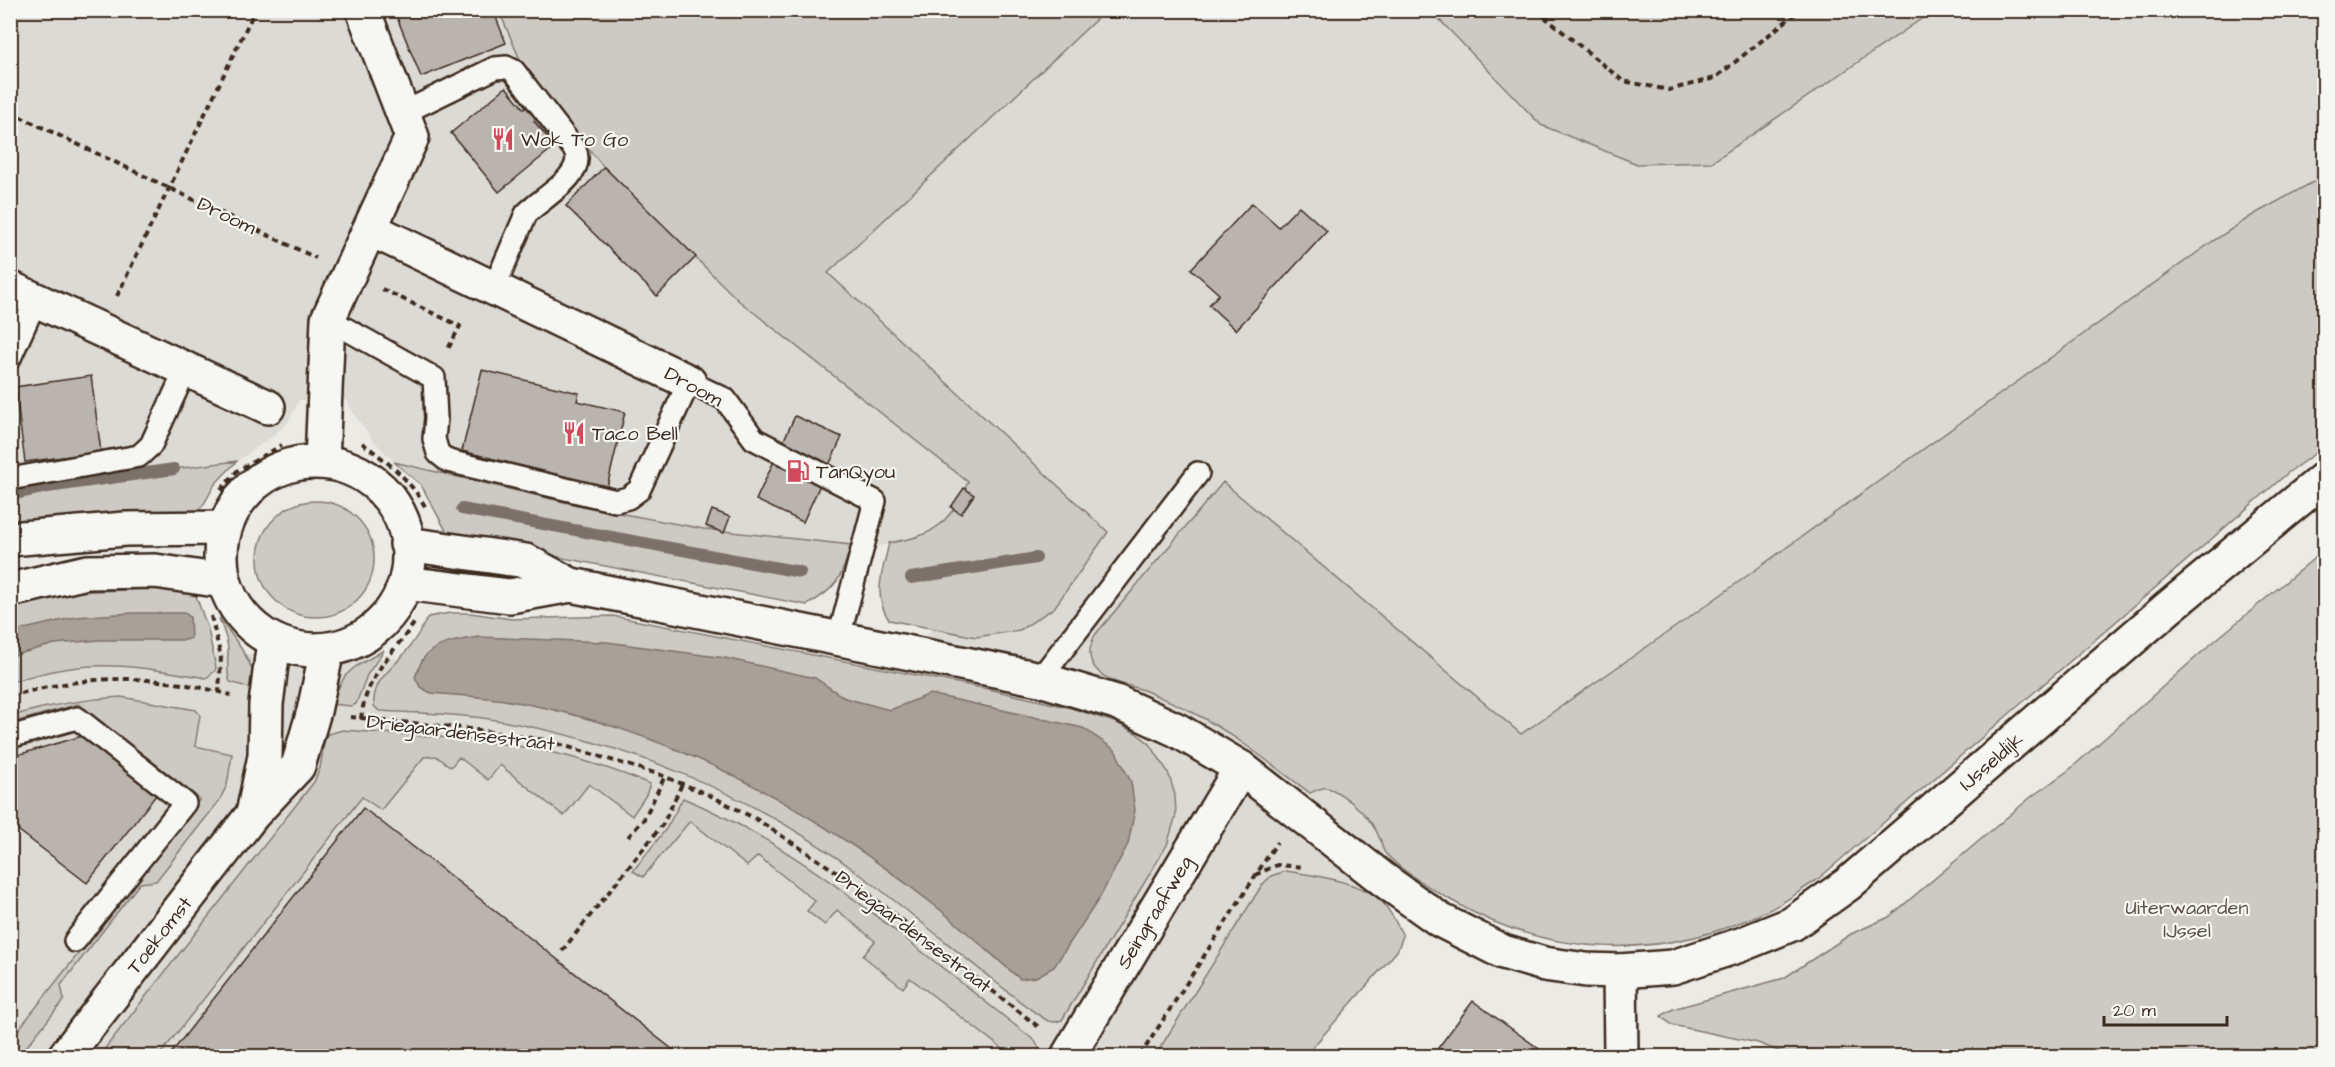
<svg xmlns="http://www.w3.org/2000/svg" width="2335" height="1067" viewBox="0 0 2335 1067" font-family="'Architects Daughter',sans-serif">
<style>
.built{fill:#dcdad4}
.green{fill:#cdcac4;stroke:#847a71;stroke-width:1.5}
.water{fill:#a8a198;stroke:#7c7167;stroke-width:1.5}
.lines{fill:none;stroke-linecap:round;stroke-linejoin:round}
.stream{stroke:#7c7167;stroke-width:12}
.building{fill:#bab4ae;stroke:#3b2a1e;stroke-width:1.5}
.service-casing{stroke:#3b2a1e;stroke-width:26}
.minor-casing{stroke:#3b2a1e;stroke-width:38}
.tertiary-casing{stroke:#3b2a1e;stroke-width:38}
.path{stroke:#3b2a1e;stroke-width:4;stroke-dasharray:6 4.5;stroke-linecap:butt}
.service{stroke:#f6f6f2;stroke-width:21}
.minor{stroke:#f6f6f2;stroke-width:33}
.tertiary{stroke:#f6f6f2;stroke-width:33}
.labels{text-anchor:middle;stroke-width:4.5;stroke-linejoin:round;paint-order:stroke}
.poi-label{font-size:20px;fill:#3b2a1e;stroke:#f6f6f2;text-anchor:start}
.street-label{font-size:20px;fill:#3b2a1e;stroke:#f6f6f2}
.park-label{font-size:20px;fill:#605248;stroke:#f6f6f2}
</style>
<rect width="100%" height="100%" fill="#ebeae5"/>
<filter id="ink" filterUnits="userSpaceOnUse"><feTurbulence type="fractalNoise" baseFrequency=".0167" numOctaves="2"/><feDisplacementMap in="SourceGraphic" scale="12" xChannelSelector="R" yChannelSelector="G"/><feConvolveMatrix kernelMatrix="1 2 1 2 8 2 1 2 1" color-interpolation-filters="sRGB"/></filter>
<g filter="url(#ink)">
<!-- built -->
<path class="built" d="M10 11H499L525 71 602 165 738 300 968 482 960 501 943 521 925 535 872 548 704 529 581 506 394 462 374 441 355 416 347 400H299L288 422 273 436 237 461 11 490Z
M1046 11H2324V213L1515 781 1229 1046 1225 1056H11V667L134 651 499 661 859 742 1021 489 767 249Z"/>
<!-- green -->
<path class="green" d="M499 11H1105L828 273 1108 532 1054 608 1020 630 976 637 889 620C872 594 883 571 889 543 900 541 912 539 922 535 945 527 960 502 968 482L738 300 602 165 525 71Z
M1431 11H1933L1712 162 1637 164 1541 125Z
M2324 176V447L2289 472 1817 880C1802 889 1787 901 1771 909 1665 961 1550 960 1449 899 1427 886 1403 872 1386 854 1382 850 1382 846 1381 841 1376 829 1368 817 1358 808 1350 801 1333 786 1323 788 1319 788 1314 792 1310 793 1272 765 1235 734 1192 712 1178 704 1161 698 1146 691 1130 685 1107 683 1096 669 1087 658 1089 647 1095 635L1223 482 1521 734 1694 614 2213 241 2253 215Z
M237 461 215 484 204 504 195 513 11 524 10 490Z
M394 462 581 506 704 529 851 545C841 578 838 588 807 605L449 536 421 485Z
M258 559a58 58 0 1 1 116 0a58 58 0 1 1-116 0Z
M2324 550V1056H1791L1758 1043 1672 1025 1661 1016 1673 1009 1784 978 1851 934 1889 917 2031 797 2069 770 2211 644Z
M175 588 196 596 208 629 216 668 215 671 206 678C169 672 130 664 92 666 64 667 37 674 11 682V607L74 592Z
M450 613H470L512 619 613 616 993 690 1071 708 1117 723 1136 733 1150 744 1168 772 1175 795 1176 815 1167 845 1062 1020 1055 1022 1048 1021C1028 1009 1011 994 993 980 950 946 909 911 865 878 754 794 621 739 483 718 449 713 414 713 379 711L374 706C372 681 390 671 404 654 414 642 421 630 428 617Z
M219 618C236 640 254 662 257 690L230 682C225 670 230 655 227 642 225 634 222 626 219 618Z
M384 650 367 675 356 704 352 706 330 704 345 676 355 667Z
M121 697 196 710 200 715 195 746 232 754 227 785 219 801 156 881 140 883 61 985 64 1000 19 1056H11V1039L200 799 78 704 11 723V716C49 705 81 699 121 697Z
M343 730C411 736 482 737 549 752 584 759 617 771 650 784L646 795 632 816 589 784 564 816 500 765 488 780 459 757 451 767 436 756 424 757 381 810 362 797 159 1056H99L314 782 320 768 325 738 328 734Z
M683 798C769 834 833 882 906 939 949 973 992 1007 1035 1041L1040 1050 1035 1056H1012L910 978 903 988 863 956 875 941 837 910 825 925 807 911 815 901 758 856 747 866 690 821 643 877 633 871 666 829Z
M1286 871C1313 875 1348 880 1373 894 1387 903 1396 922 1403 936L1397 951 1305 1056H1155L1262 885 1271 876Z"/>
<!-- water -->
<path class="water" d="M132 613H185L190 617 191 638 186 640H99L55 644 11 656V632L76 617Z
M478 637 607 642 725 658 815 678 845 698 890 710 930 694 1083 728 1115 750 1131 782 1135 810 1128 844 1100 897 1054 967 1036 977 1020 979C991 954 963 928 934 905 811 808 677 733 522 703 492 697 461 696 431 693L420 687 415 677C418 671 420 664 423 659 433 643 461 640 478 637Z"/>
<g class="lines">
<!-- stream -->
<path class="stream" d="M10 495 48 487 174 469
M462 509 800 572
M911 578 1036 558"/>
</g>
<!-- building -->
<path class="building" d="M394 10H493L506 43 421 77Z
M506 87 524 109 529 105 539 117 534 121 555 146 499 192 451 133Z
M604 167 696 257 657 296 566 206Z
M1252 203 1279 227 1299 206 1327 231 1236 330 1209 305 1219 294 1191 269Z
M482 370 579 393 577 401 625 412 607 487 462 451Z
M91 376 101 452 25 462 15 387Z
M795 416 842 437 803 522 756 500Z
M964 488 974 495 961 514 951 507Z
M712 510 730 517 724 533 706 526Z
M82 736 157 794 87 883 14 827 10 832V757Z
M363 808 375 817 681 1056H169Z
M1473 1001 1538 1048 1532 1056H1449L1438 1048Z"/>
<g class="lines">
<!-- service casing -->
<g class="service-casing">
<path id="service" d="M403 113 495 68 506 67 514 71 575 150C587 175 541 198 526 214L494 288
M328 319 434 378 436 418 434 439 438 453 448 461 616 501 628 498 639 490 689 382 725 399 754 439 875 501 839 637
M10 358 36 300
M10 479 139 456 151 445 186 369
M1040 679 1198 473
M10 737 77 718 185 803 75 941"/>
</g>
<!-- minor casing -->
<g class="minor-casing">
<path id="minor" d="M370 229 689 382
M10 288 268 407
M322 462 328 319 412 137 363 10
M253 814 265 756 266 704 274 641
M1620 971 1621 1056
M65 1056 253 814 298 766 314 711 327 650
M1068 1056 1241 768"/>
</g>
<!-- tertiary casing -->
<g class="tertiary-casing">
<path id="tertiary" d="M221 556a94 94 0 1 1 188 0a94 94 0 1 1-188 0Z
M10 539 125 529 224 528
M407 544 526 561 571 585 1040 679 1116 702 1177 730 1241 768 1384 880 1440 920 1503 952 1544 964 1586 970 1620 971 1673 967 1740 945 1792 924 1848 884 2168 608 2324 479
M405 583 510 596 571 585
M10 590 87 572 155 571 223 581"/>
</g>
<!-- path -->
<path class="path" d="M1536 10 1623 81 1669 90 1715 78 1800 10
M10 112 316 258
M382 289 460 326 448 349
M117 296 255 10
M362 443C387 461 412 481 427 510
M221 490 237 471 282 445
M211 616 221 657 219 692
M10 696C91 674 150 673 231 695
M350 717 463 728 545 740 661 775 709 795 756 819 861 888 1040 1028
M361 719C366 675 391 656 415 622
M628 837 644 819 665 776
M1255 875 1277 865 1305 867
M562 951 663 824 682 784
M1140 1056 1277 842"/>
<!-- service -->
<use href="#service" class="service"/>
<!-- minor -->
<use href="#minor" class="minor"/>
<!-- tertiary -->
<use href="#tertiary" class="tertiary"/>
</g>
</g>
<!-- icons -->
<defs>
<g id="restaurant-bare" transform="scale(1.8)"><path d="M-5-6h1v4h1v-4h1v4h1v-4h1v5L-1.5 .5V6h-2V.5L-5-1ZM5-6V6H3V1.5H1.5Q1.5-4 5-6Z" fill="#d1495b" stroke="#f6f6f2" stroke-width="2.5" paint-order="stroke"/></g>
<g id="fuel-bare" transform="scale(1.8)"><path d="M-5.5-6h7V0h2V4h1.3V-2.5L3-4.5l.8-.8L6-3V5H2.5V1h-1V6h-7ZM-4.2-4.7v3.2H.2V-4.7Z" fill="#d1495b" stroke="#f6f6f2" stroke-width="2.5" paint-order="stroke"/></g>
</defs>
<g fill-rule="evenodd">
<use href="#restaurant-bare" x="503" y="139"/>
<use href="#restaurant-bare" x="574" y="433"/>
<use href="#fuel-bare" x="798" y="471"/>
</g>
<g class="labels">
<!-- poi labels -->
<g class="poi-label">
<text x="521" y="146">Wok To Go</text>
<text x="592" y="440">Taco Bell</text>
<text x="816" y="478">TanQyou</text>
</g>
<!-- street labels -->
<g class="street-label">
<text transform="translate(227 215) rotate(25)" y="7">Droom</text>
<text transform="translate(694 386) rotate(28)" y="7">Droom</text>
<text transform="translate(461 732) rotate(7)" y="7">Driegaardensestraat</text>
<text transform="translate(1991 761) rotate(-41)" y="7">IJsseldijk</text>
<text transform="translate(1154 912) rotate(-59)" y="7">Seingraafweg</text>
<text transform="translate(914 931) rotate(37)" y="7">Driegaardensestraat</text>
<text transform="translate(159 935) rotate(-52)" y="7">Toekomst</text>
</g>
<!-- park labels -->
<g class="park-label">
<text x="2187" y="914">Uiterwaarden<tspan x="2187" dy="23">IJssel</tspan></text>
</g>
</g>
<!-- margin -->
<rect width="2335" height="1067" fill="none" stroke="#f6f6f2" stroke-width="36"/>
<rect x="18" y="18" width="2299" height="1031" fill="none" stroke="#3b2a1e" stroke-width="2" filter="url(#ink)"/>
<!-- scale -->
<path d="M2104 1016v9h123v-9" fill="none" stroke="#3b2a1e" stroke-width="3"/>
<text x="2113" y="1016" font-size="18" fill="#3b2a1e" stroke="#f6f6f2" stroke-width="4.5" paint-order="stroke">20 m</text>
</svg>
